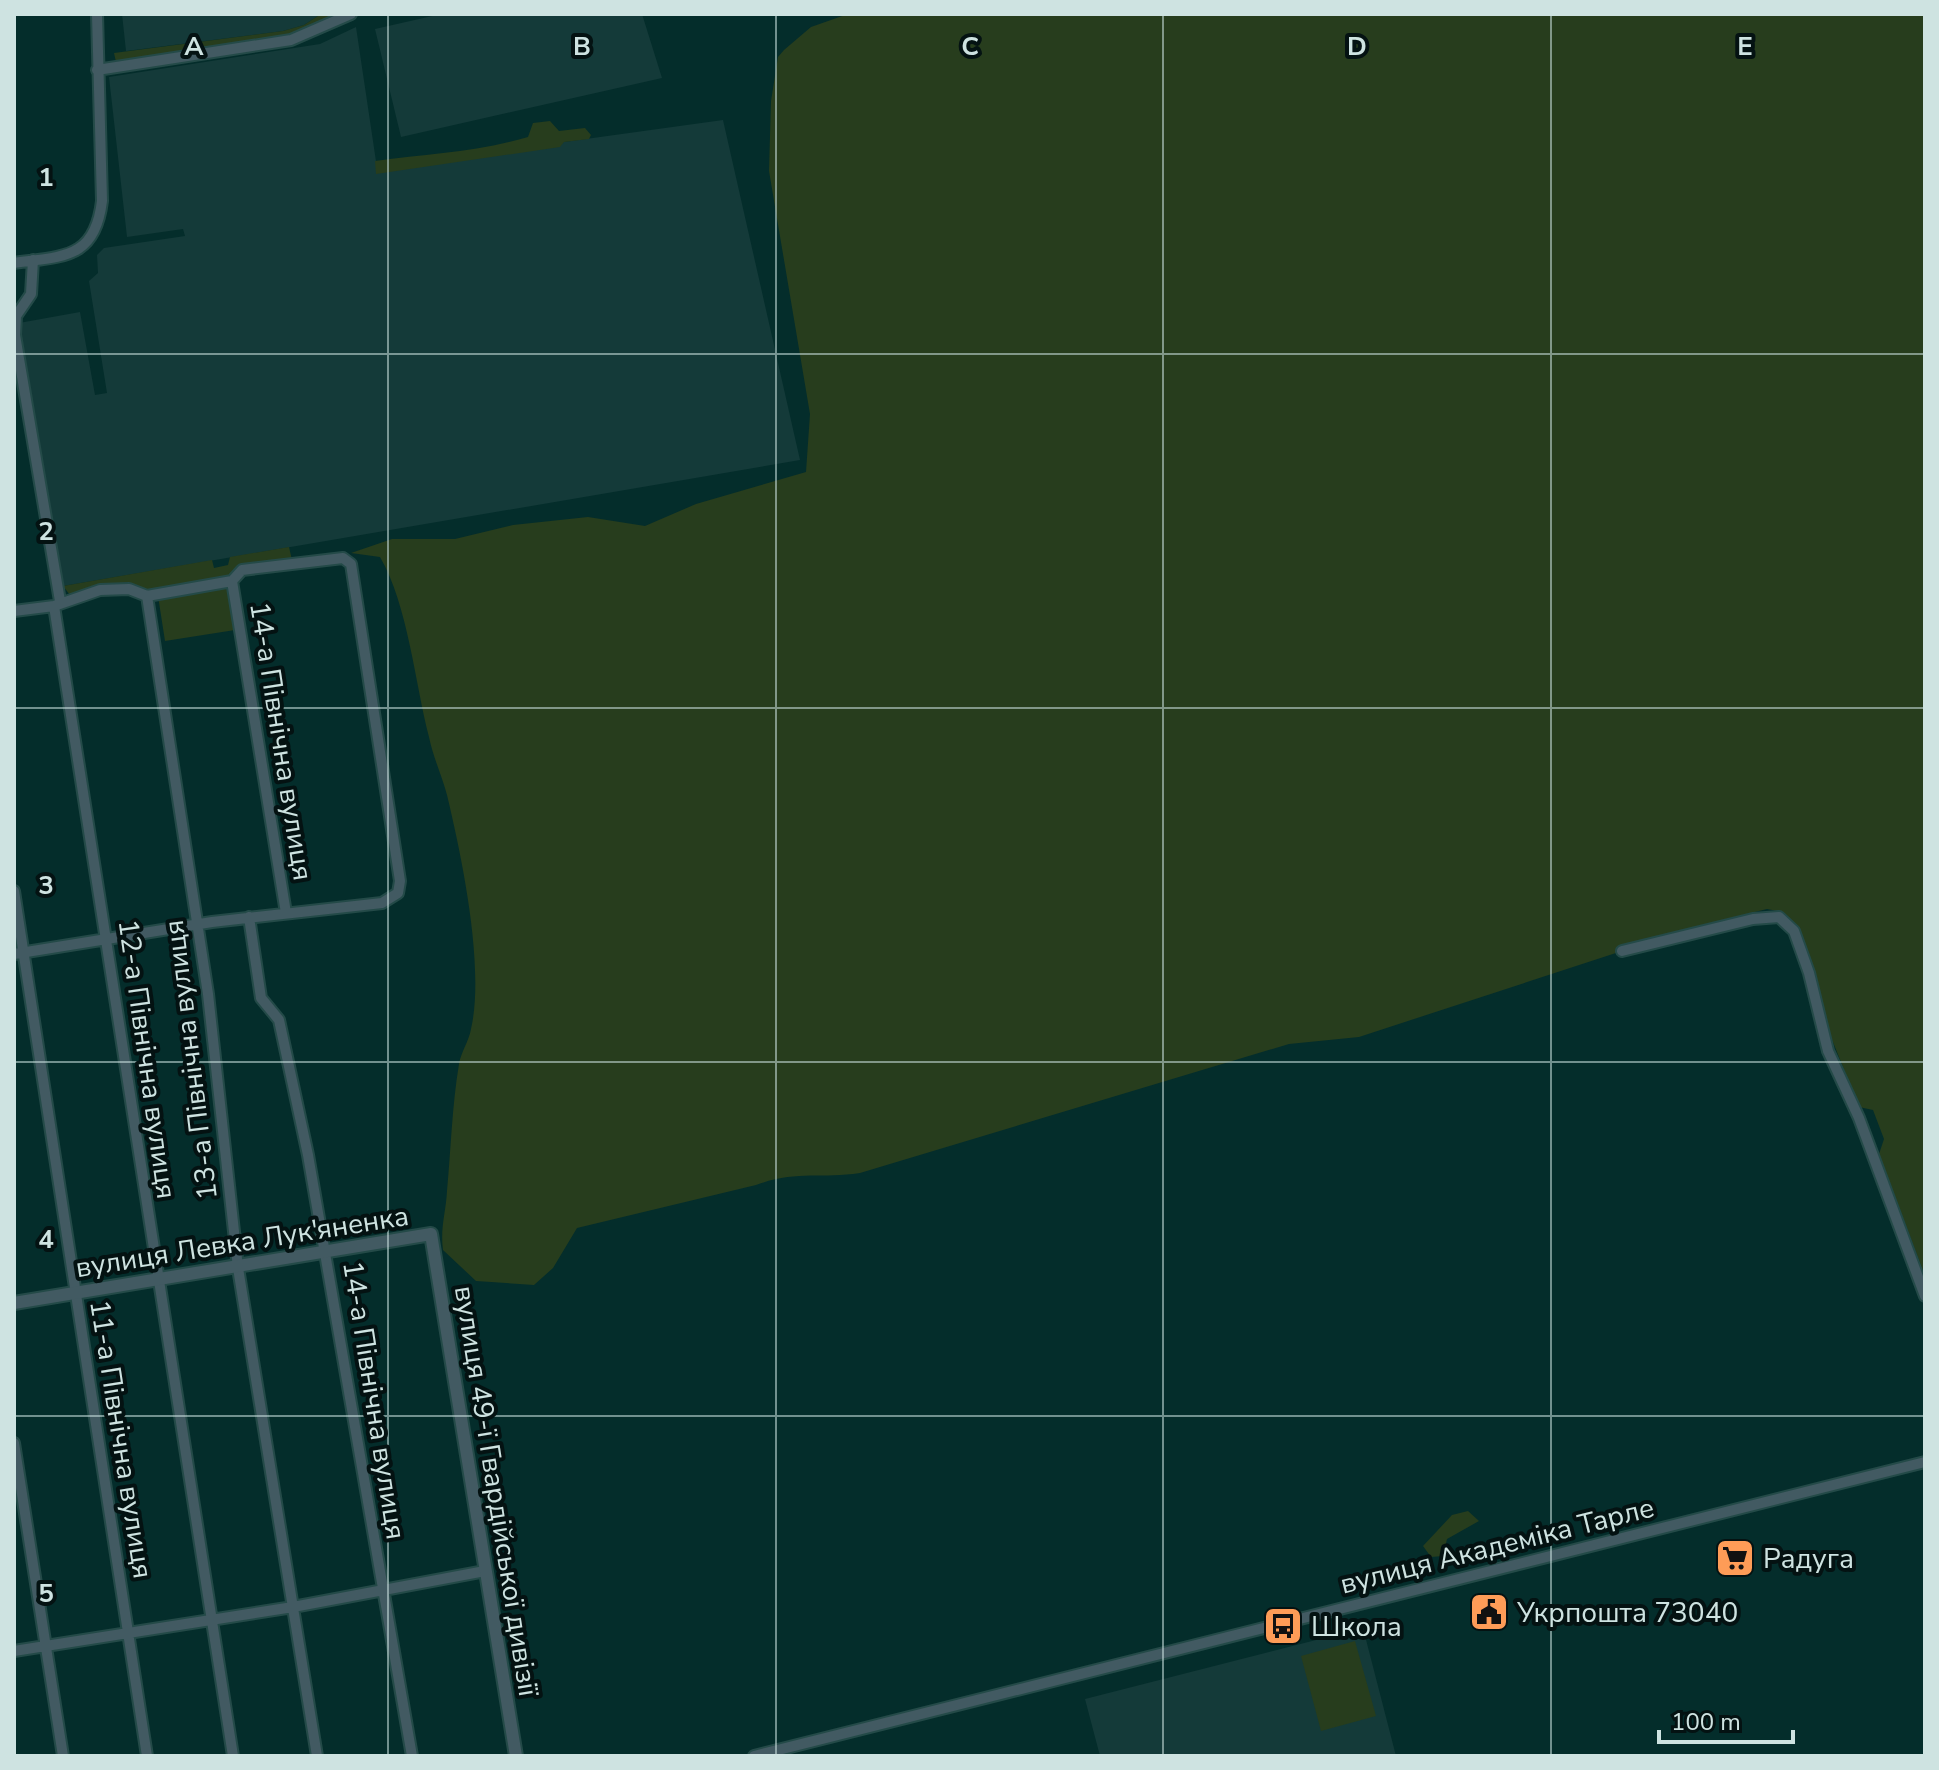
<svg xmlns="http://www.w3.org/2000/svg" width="1939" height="1770" viewBox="0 0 1939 1770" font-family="'Nunito Sans',sans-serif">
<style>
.built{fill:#143a39}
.green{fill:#273d1d}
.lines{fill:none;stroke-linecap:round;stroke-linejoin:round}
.minor-casing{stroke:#244a48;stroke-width:14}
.tertiary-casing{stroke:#244a48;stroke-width:16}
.minor{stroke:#425a62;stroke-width:10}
.tertiary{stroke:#425a62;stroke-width:12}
.grid{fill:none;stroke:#cee3e1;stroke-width:2;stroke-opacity:0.55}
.labels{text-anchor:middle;stroke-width:8;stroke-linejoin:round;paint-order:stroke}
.street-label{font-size:28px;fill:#cee3e1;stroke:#041212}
.poi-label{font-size:28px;fill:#cee3e1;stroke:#041212;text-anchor:start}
.grid-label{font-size:26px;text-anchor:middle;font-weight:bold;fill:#cee3e1;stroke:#041212;stroke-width:8;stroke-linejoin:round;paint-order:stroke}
</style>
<rect width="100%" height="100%" fill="#042d2b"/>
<!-- built -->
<path class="built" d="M122 14H321L304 25 283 31 126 51Z
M441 14H642L662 78 401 137 375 29Z
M356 27 377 168 723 120 800 460 63 586 19 323 80 312 95 395 107 393 89 281 98 273 97 255 104 248 185 236 183 229 127 237 109 77 320 44Z
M1363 1628 1396 1756H1100L1085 1699Z"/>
<!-- green -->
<path class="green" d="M321 14H340L284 37 116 62 114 53 283 31 304 25Z
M848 14H1925V1276L1879 1154 1884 1139 1873 1110 1859 1107 1825 1022 1798 928 1783 912 1767 909 1621 945 1622 951 1359 1037 1289 1044 860 1173C820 1179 796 1170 756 1185L577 1228 553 1268 534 1285 476 1281 443 1250C440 1228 446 1212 447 1191 451 1148 452 1106 459 1064 461 1052 469 1041 471 1029 485 967 462 858 447 795 442 776 433 757 429 737 415 683 408 605 380 557L351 553 392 539H455L513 525 588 517 645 526 696 504 806 472 810 414 769 171 771 101 778 57 784 50 811 27Z
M550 121 559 131 585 128 591 135 589 139 564 142 560 147 376 174 375 161C427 154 478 152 528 137L533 123Z
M289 547 292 560 239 567 227 579 153 593 128 582 70 595 63 586 212 560 214 568 228 565 230 557Z
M226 586 235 630 165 641 158 596Z
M1468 1511 1479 1521 1447 1539 1443 1556 1431 1557 1423 1546 1452 1515Z
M1355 1641 1376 1716 1321 1731 1301 1656Z"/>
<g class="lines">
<!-- minor casing -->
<g class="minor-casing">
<path id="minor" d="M97 70 291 40 351 14
M33 260 31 294 16 316 15 335 60 601
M14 263C64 256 95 259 102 201L97 14
M147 596 208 994 238 1268 317 1756
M54 606 233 1756
M14 611 54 606 100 590 129 589 147 596 232 581
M14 891 147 1756
M249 917 261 998 279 1020 308 1155 412 1756
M1622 951 1753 919 1779 917 1794 931 1809 973 1828 1051 1859 1118 1925 1296
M14 954 212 922 382 903 398 893 400 881 351 564 343 558 242 570 232 581 286 913
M14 1443 63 1756
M14 1651 293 1607 485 1571
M754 1756 1925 1462"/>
</g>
<!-- tertiary casing -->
<g class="tertiary-casing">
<path id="tertiary" d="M14 1303 431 1234 516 1756"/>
</g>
<!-- minor -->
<use href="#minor" class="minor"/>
<!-- tertiary -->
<use href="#tertiary" class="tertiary"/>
</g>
<!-- grid -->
<path class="grid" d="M388 14V1756M776 14V1756M1163 14V1756M1551 14V1756M14 354H1925M14 708H1925M14 1062H1925M14 1416H1925"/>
<!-- icons -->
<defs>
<g id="supermarket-square" transform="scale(2)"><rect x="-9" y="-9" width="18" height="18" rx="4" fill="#fe9c57" stroke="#041212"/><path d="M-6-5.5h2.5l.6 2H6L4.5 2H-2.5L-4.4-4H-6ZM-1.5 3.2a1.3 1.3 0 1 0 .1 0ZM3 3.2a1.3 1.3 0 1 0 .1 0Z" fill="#111"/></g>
<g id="civic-square" transform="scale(2)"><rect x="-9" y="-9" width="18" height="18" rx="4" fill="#fe9c57" stroke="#041212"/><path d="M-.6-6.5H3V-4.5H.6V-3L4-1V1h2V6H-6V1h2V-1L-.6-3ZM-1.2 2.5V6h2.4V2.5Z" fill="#111"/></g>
<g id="bus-square" transform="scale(2)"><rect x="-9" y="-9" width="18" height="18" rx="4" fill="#fe9c57" stroke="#041212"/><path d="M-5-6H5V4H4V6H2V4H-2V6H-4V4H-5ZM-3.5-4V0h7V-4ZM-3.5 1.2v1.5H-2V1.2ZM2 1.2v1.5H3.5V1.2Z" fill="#111"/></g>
</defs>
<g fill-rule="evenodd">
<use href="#supermarket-square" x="1735" y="1558"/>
<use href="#civic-square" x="1489" y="1612"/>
<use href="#bus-square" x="1283" y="1626"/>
</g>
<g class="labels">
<!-- street labels -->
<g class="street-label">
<text transform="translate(282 741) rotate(81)" y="10">14-а Північна вулиця</text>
<text transform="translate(148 1059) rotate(82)" y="10">12-а Північна вулиця</text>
<text transform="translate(190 1060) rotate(-97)" y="10">13-а Північна вулиця</text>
<text transform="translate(242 1241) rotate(-9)" y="10">вулиця Левка Лук'яненка</text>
<text transform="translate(375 1400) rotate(81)" y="10">14-а Північна вулиця</text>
<text transform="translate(122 1439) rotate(81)" y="10">11-а Північна вулиця</text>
<text transform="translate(497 1491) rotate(81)" y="10">вулиця 49-ї Гвардійської дивізії</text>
<text transform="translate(1497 1545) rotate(-14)" y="10">вулиця Академіка Тарле</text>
</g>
<!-- poi labels -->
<g class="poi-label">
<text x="1763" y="1568">Радуга</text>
<text x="1517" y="1622">Укрпошта 73040</text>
<text x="1311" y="1636">Школа</text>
</g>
</g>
<g class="grid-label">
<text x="194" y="55">A</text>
<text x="582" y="55">B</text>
<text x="970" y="55">C</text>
<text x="1357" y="55">D</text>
<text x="1745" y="55">E</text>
<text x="46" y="186">1</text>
<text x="46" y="540">2</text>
<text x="46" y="894">3</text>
<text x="46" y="1248">4</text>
<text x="46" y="1602">5</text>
</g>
<!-- border -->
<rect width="1939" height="1770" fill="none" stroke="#cee3e1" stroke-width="32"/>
<!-- scale -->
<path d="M1659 1730v12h134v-12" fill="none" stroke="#cee3e1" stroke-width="4"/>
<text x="1671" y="1730" font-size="24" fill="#cee3e1" stroke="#041212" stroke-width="6" paint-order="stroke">100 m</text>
</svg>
